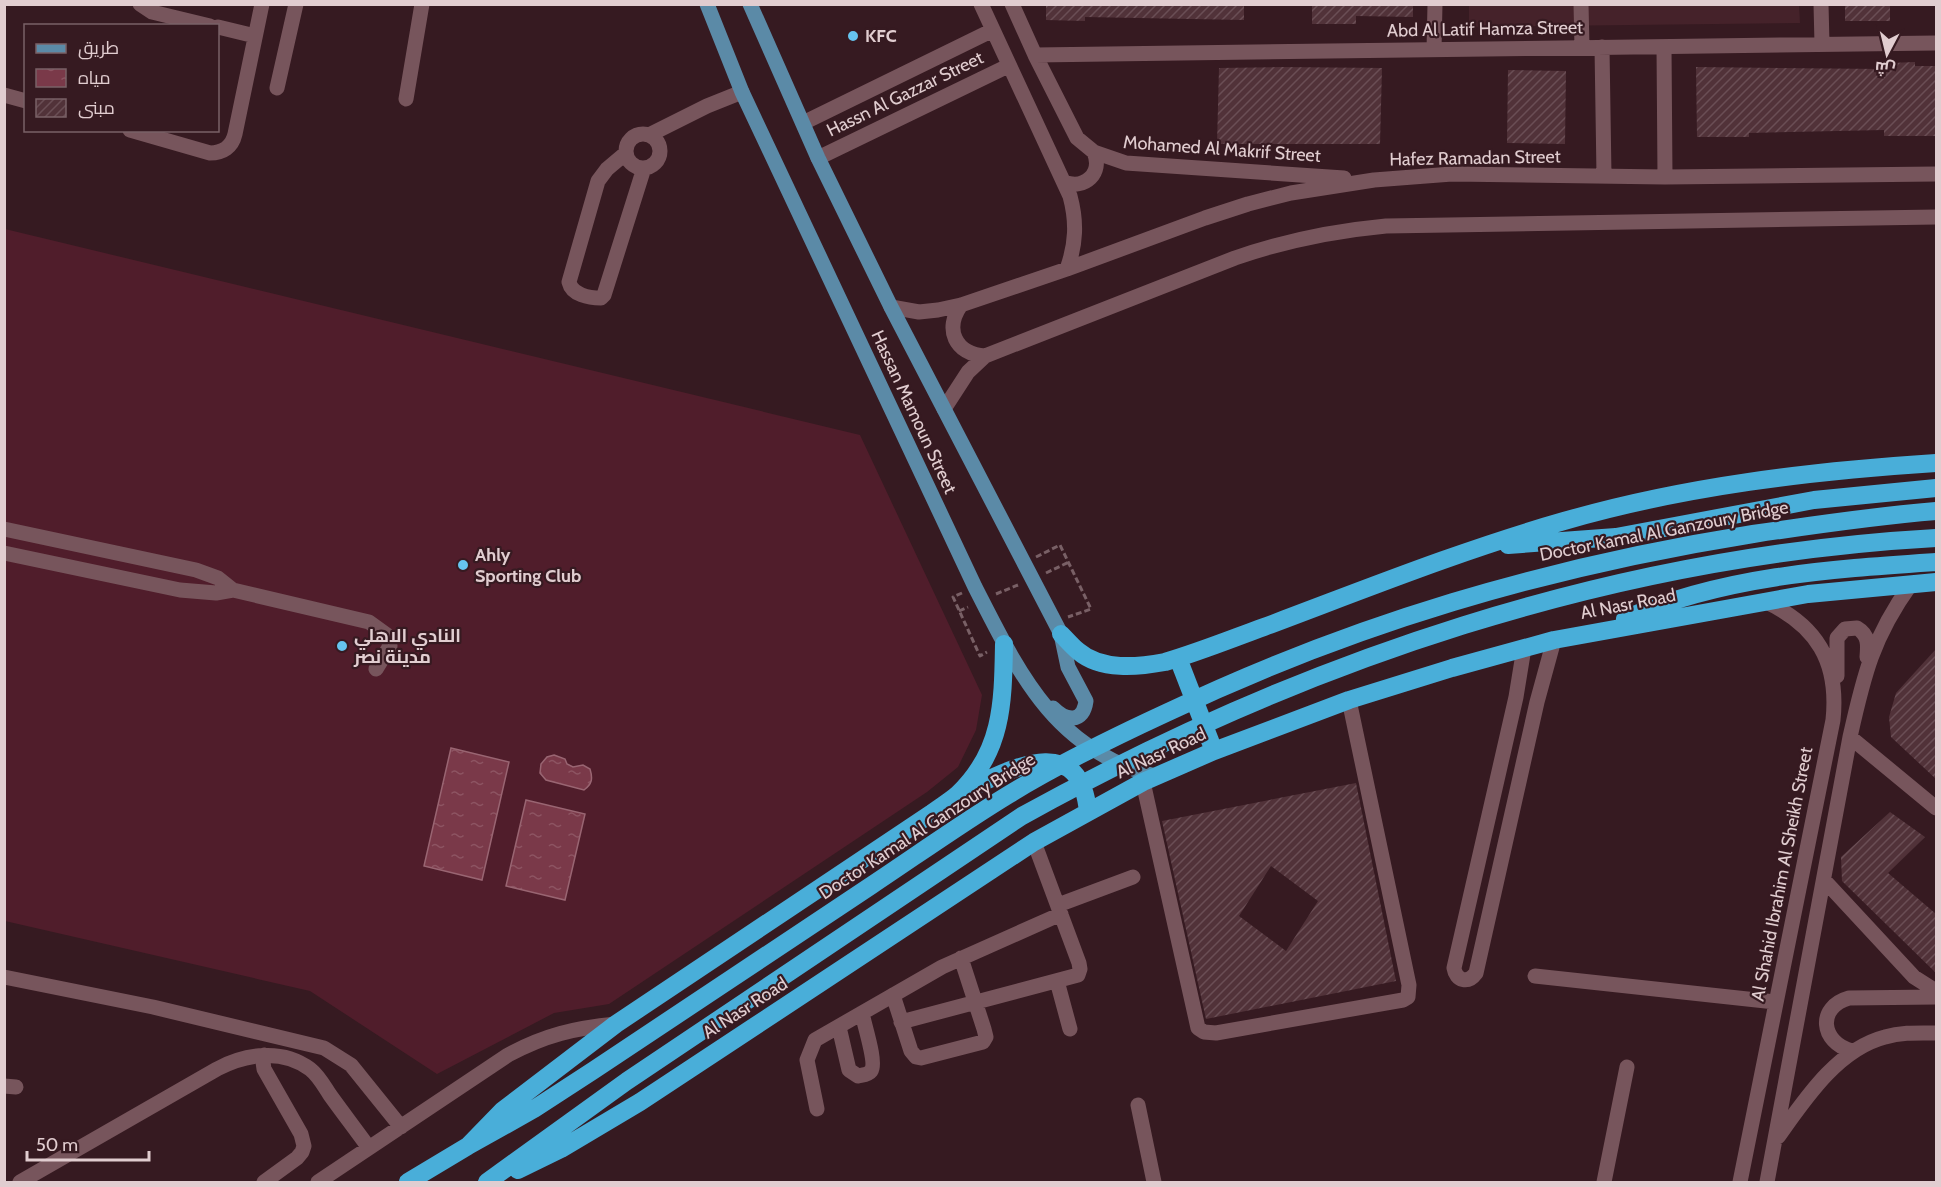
<svg xmlns="http://www.w3.org/2000/svg" width="1941" height="1187" viewBox="0 0 1941 1187" font-family="Cabin,Cairo,sans-serif">
<style>
.built{fill:#45222a}
.pitch{fill:#501d2b}
.water{fill:url(#water-ripples);stroke:#996572;stroke-width:1.5}
.building{fill:url(#building-hatch);fill-rule:evenodd}
.lines{fill:none;stroke-linecap:round;stroke-linejoin:round}
.path{stroke:#796066;stroke-width:3;stroke-dasharray:6 3;stroke-linecap:butt}
.minor{stroke:#77555c;stroke-width:15}
.major{stroke:#5b8aa7;stroke-width:15}
.highway{stroke:#49aed9;stroke-width:18}
.poi-dot{fill:#66c4ef;stroke:#361a21;stroke-width:2}
.labels{text-anchor:middle;stroke-width:4.5;stroke-linejoin:round;paint-order:stroke}
.street-label{font-size:18px;fill:#e1cdd0;stroke:#361a21}
.poi-label{font-size:18px;font-weight:bold;fill:#e1cdd0;stroke:#361a21;text-anchor:start}
</style>
<defs>
<pattern id="water-ripples" width="26" height="14" patternUnits="userSpaceOnUse" patternTransform="scale(1.5)"><rect width="26" height="14" fill="#7a3949"/><path d="M2 4q2-2 4 0t4 0M15 11q2-2 4 0t4 0" fill="none" stroke="#8d5462"/></pattern>
<pattern id="building-hatch" width="6" height="6" patternUnits="userSpaceOnUse" patternTransform="scale(1.5)"><rect width="6" height="6" fill="#513239"/><path d="M-1 1l2-2M0 6l6-6M5 7l2-2" fill="none" stroke="#6a4e55"/></pattern>
</defs>
<rect width="100%" height="100%" fill="#361a21"/>
<!-- built -->
<path class="built" d="M1469 5H1799L1800 23 1469 27Z"/>
<!-- pitch -->
<path class="pitch" d="M5 229 860 435 982 695 976 730 958 767 927 792 609 1004 554 1013 437 1074 310 991 5 921Z"/>
<!-- water -->
<path class="water" d="M451 748 509 762 482 880 424 866Z
M554 755 565 759 567 764 573 767 583 765 590 769C593 779 592 784 584 790L546 780 540 773 541 764 547 757Z
M526 800 585 814 565 900 506 886Z"/>
<!-- building -->
<path class="building" d="M1046 4H1244V20L1085 17V21L1046 20Z
M1312 4H1413V17L1356 16V24H1312Z
M1845 4H1890V21H1845Z
M1915 62V66H1936V136H1884V130L1749 133V137H1697L1696 67 1883 69V67H1890V63Z
M1280 67 1382 68 1380 144H1217L1219 68Z
M1508 70 1566 71 1565 144 1507 143Z
M1936 649V779L1891 737 1889 717 1896 693Z
M1356 783 1396 981 1206 1019 1162 821ZM1271 866 1318 901 1286 951 1239 916Z
M1890 812 1925 837 1888 873 1936 914V973L1842 881 1841 857Z"/>
<g class="lines">
<!-- path -->
<path class="path" d="M1036 557 1060 545 1091 609 1068 617
M1046 573 1069 562
M962 593 953 597 980 656 987 652
M996 594 1018 585
M959 611 968 607"/>
<!-- minor -->
<path class="minor" d="M140 4 152 12 210 26
M981 4 1070 196C1077 222 1076 244 1067 269
M1012 4 1035 55 1077 138 1094 152 1126 163 1344 178
M1581 4 1582 47
M1821 4 1822 44
M218 27 255 36
M1602 47 1604 176
M1664 47 1665 177
M1434 50 1435 4
M1035 55 1936 43
M277 88 296 4
M4 95 26 101
M406 99 422 4
M803 123 991 31
M130 130 210 153C223 153 232 147 235 134L262 4
M626 151a17 17 0 1 1 34 0a17 17 0 1 1-34 0Z
M649 135 707 106 742 92
M626 153 607 169 598 181 569 282C572 295 589 298 601 298L604 295 644 168
M818 158 1008 66
M1064 182C1085 190 1103 173 1094 152
M961 305C944 329 955 354 985 356
M891 307 919 312 938 310 961 305 1067 269 1205 218 1248 204 1291 193 1374 180 1452 174 1665 177 1936 174
M944 409 968 372 985 356 1235 258C1284 241 1333 231 1386 226L1936 217
M4 529 196 570 218 578 233 590
M4 553 180 590 216 593 233 590 369 622 387 635 390 646 376 669
M1524 648 1516 697 1454 968C1456 981 1468 984 1476 973L1537 702 1554 640
M1837 676V638L1845 629 1857 628C1869 635 1868 645 1867 657
M1850 737 1936 808
M1143 782 1198 1028 1204 1032 1216 1033 1403 1000 1408 997 1409 985 1349 700
M1824 880 1914 977 1936 991
M1058 905 1133 877
M1535 976 1775 1002
M4 977 153 1007 324 1048 351 1065 401 1127
M1057 981 1070 1029
M893 995 911 1051 916 1057 921 1058 983 1042 986 1037 984 1029 961 958
M901 1022 1078 975 1080 969 1079 963 1034 842
M839 1027 849 1070 858 1076C862 1075 868 1075 871 1071 877 1063 864 1024 862 1013
M1852 1051C1820 1042 1817 1007 1849 998L1936 997
M4 1086 16 1087
M1138 1105 1154 1182
M817 1109 807 1060 815 1040 942 967 1061 914
M1778 1137C1805 1099 1838 1049 1885 1037 1902 1032 1919 1033 1936 1033
M20 1182 217 1069C245 1054 282 1048 310 1069 319 1076 324 1086 330 1095 343 1113 356 1130 369 1148
M264 1182 297 1158 302 1152 304 1146 301 1134 264 1069 263 1062 264 1055
M318 1182 508 1055C545 1035 575 1028 616 1024
M1604 1182 1627 1067
M1740 1182 1833 720C1839 662 1817 625 1764 601
M1767 1182 1850 737C1864 674 1873 637 1911 584"/>
<!-- major -->
<path class="major" d="M707 4 742 92 975 587C1019 673 1054 750 1155 776
M750 4 818 158 891 307 1061 634 1068 667 1086 701C1083 724 1066 721 1053 708"/>
<!-- highway -->
<path class="highway" d="M1508 545 1616 537 1814 500 1936 488
M1625 619C1722 576 1832 569 1936 562
M1061 634C1067 640 1072 646 1078 651 1101 671 1138 667 1165 662 1199 652 1231 639 1264 627 1363 590 1462 550 1564 521 1685 486 1812 471 1936 463
M1178 658 1214 751
M964 791C1009 770 1080 729 1088 812
M468 1146 534 1109 594 1070C687 1008 779 947 872 885 917 855 962 823 1008 795 1058 764 1112 738 1166 713 1355 623 1546 567 1753 534 1813 525 1875 516 1936 511
M518 1170 561 1149 640 1102 1034 842 1143 782 1214 751 1349 700 1452 668 1554 640 1808 594 1936 582
M408 1182 468 1146 502 1111 616 1024 932 813C940 807 950 801 958 794 1003 751 1003 702 1004 644
M487 1182 627 1081 1022 816C1304 660 1613 556 1936 538"/>
</g>
<!-- markers -->
<g class="poi-dot">
<circle cx="853" cy="36" r="6"/>
<circle cx="463" cy="565" r="6"/>
<circle cx="342" cy="646" r="6"/>
</g>
<g class="labels">
<!-- street labels -->
<g class="street-label">
<text transform="translate(1485 29) rotate(-1)" y="6">Abd Al Latif Hamza Street</text>
<text transform="translate(905 94) rotate(-26)" y="6">Hassn Al Gazzar Street</text>
<text transform="translate(1222 149) rotate(4)" y="6">Mohamed Al Makrif Street</text>
<text transform="translate(1475 158) rotate(-1)" y="6">Hafez Ramadan Street</text>
<text transform="translate(914 412) rotate(65)" y="6">Hassan Mamoun Street</text>
<text transform="translate(1664 531) rotate(-11)" y="6">Doctor Kamal Al Ganzoury Bridge</text>
<text transform="translate(1628 604) rotate(-11)" y="6">Al Nasr Road</text>
<text transform="translate(1161 753) rotate(-25)" y="6">Al Nasr Road</text>
<text transform="translate(927 826) rotate(-33)" y="6">Doctor Kamal Al Ganzoury Bridge</text>
<text transform="translate(1782 874) rotate(-79)" y="6">Al Shahid Ibrahim Al Sheikh Street</text>
<text transform="translate(745 1008) rotate(-33)" y="6">Al Nasr Road</text>
</g>
<!-- poi labels -->
<g class="poi-label">
<text x="865" y="42">KFC</text>
<text x="475" y="561">Ahly<tspan x="475" dy="21">Sporting Club</tspan></text>
<text x="354" y="642">النادي الاهلي<tspan x="354" dy="21">مدينة نصر</tspan></text>
</g>
</g>
<!-- border -->
<rect width="1941" height="1187" fill="none" stroke="#e1cdd0" stroke-width="12"/>
<!-- legend -->
<rect x="24" y="24" width="195" height="108" fill="#361a21" stroke="#7a6267" stroke-width="1.5"/>
<rect x="36" y="44" width="30" height="9" fill="#5b8aa7" stroke="#7a6267" stroke-width="1.5"/>
<text x="78" y="54" font-size="18" fill="#e1cdd0">طريق</text>
<rect x="36" y="69" width="30" height="18" fill="url(#water-ripples)" stroke="#7a6267" stroke-width="1.5"/>
<text x="78" y="84" font-size="18" fill="#e1cdd0">مياه</text>
<rect x="36" y="99" width="30" height="18" fill="url(#building-hatch)" stroke="#7a6267" stroke-width="1.5"/>
<text x="78" y="114" font-size="18" fill="#e1cdd0">مبنى</text>
<!-- north arrow -->
<g transform="translate(1887 54) rotate(187)" stroke="#361a21" stroke-width="4.5" paint-order="stroke">
<path d="M0-4.5L10 22L0 15L-10 22Z" fill="#e1cdd0"/>
<text y="-9" font-size="16" font-weight="bold" text-anchor="middle" fill="#e1cdd0">ش</text>
</g>
<!-- scale -->
<path d="M27 1151v9h122v-9" fill="none" stroke="#e1cdd0" stroke-width="3"/>
<text x="36" y="1151" font-size="18" fill="#e1cdd0" stroke="#361a21" stroke-width="4.5" paint-order="stroke">50 m</text>
</svg>
